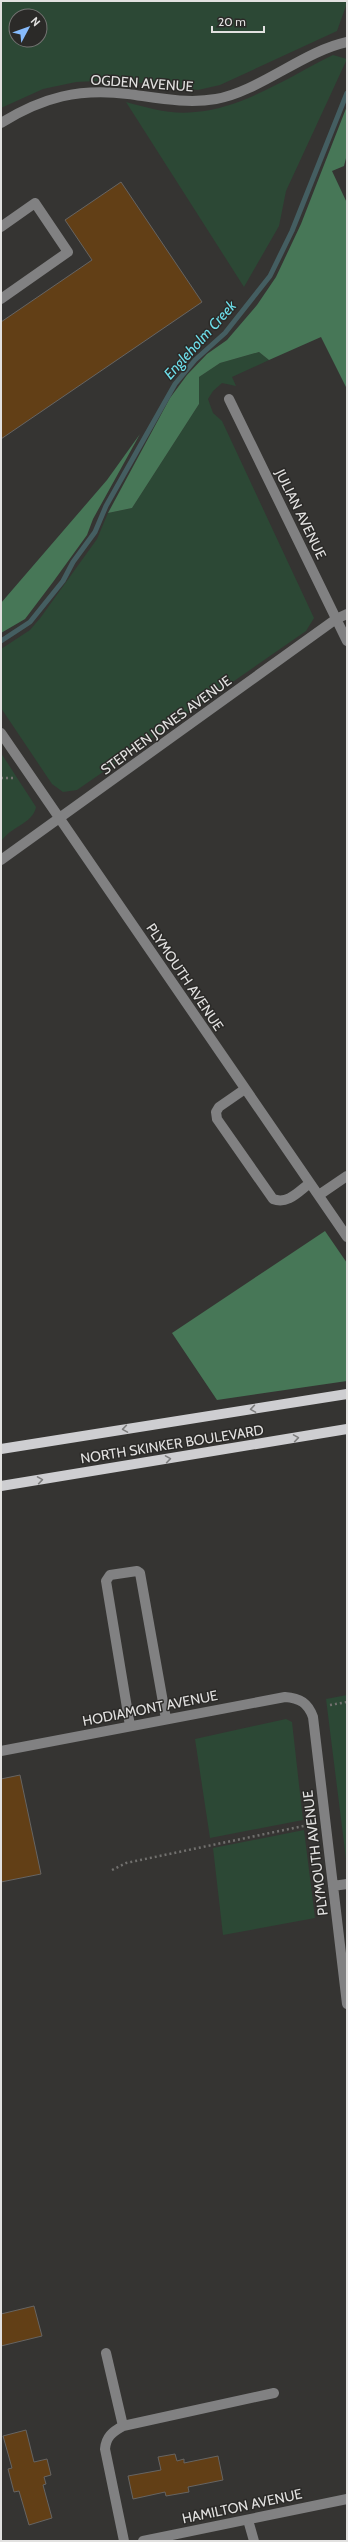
<svg xmlns="http://www.w3.org/2000/svg" width="348" height="2542" viewBox="0 0 348 2542" font-family="Cabin,sans-serif">
<style>
.green{fill:#2c4835;fill-rule:evenodd}
.forest{fill:#477757}
.lines{fill:none;stroke-linecap:round;stroke-linejoin:round}
.stream{stroke:#445e61;stroke-width:5}
.building{fill:#623f16;stroke:#666462}
.path{stroke:#71706e;stroke-width:2.5;stroke-dasharray:2 3;stroke-linecap:butt}
.minor{stroke:#818182;stroke-width:10}
.major{stroke:#ceced1;stroke-width:10}
.oneway{stroke:#7c7c7c}
.labels{text-anchor:middle;stroke-width:3;stroke-linejoin:round;paint-order:stroke}
.street-label{font-size:14px;fill:#e2e1e0;stroke:#2b2a28}
.water-label{font-size:15px;font-style:italic;fill:#6ddde9;stroke:#2b2a28}
</style>
<rect width="100%" height="100%" fill="#353432"/>
<!-- green -->
<path class="green" d="M1 1H347V3L337 31 220 85 198 90 116 80 76 82 43 89 1 108ZM16 16H40V40H16Z
M333 55 347 59 286 191 279 226 244 287 126 102C148 108 172 115 195 112 244 108 290 76 333 55Z
M259 352 269 360 232 377 236 386 222 383 213 391 208 399 213 413 222 421 314 618 306 631 77 790 63 792 52 784 1 708V649L30 630 41 617 97 539 108 513 132 508 199 404V377L220 363Z
M1 753 36 807C33 824 9 827 1 842Z
M347 1695V1867L326 1699Z
M286 1719 292 1722 303 1820 210 1838 195 1739Z
M304 1830 315 1918 223 1935 213 1848Z"/>
<!-- forest -->
<path class="forest" d="M347 106V154L344 166 332 171 347 203V389L321 337 269 360 259 352 220 363 199 377V404L132 508 108 513 170 398 187 375 207 354 227 340 257 305 276 277 301 224Z
M140 434 93 519 87 535 53 582 25 619 1 633V603L107 480Z
M325 1231 347 1263V1381L217 1400 172 1333Z"/>
<g class="lines">
<!-- stream -->
<path class="stream" d="M1 641 30 622 63 581 73 562 95 532 106 506 175 384 195 360 225 333 270 276 292 231 347 93"/>
</g>
<!-- building -->
<path class="building" d="M121 182 202 302 1 439V322L92 260 65 220Z
M20 1775 41 1874 1 1882V1779Z
M34 2306 42 2336 1 2346V2314Z
M26 2430 34 2462 47 2459 51 2475 44 2477 46 2484 43 2485 52 2518 29 2525 19 2491 14 2492 8 2469 12 2468 3 2436Z
M175 2454 177 2461 184 2459V2463L218 2456 223 2480 188 2487 189 2492 166 2496 165 2492 133 2499 128 2476 161 2470 158 2457Z"/>
<g class="lines">
<!-- path -->
<path class="path" d="M1 778H16
M330 1705 347 1702
M112 1870 126 1863 313 1824"/>
<!-- minor -->
<path class="minor" d="M1 123C43 97 79 88 128 94 158 98 187 104 216 99 258 92 304 51 347 42
M1 227 35 203 68 252 1 299
M229 399 347 641
M1 733 347 1237
M1 860 336 619 347 614
M245 1089 219 1107 216 1112 217 1119 273 1199C288 1205 299 1191 310 1183
M319 1195 347 1176
M130 1726 106 1581 110 1575 137 1571 140 1573 166 1719
M1 1751 285 1697C300 1698 308 1703 313 1717L347 2004
M333 1886 347 1884
M106 2353 123 2426
M248 2520 254 2541
M124 2541 105 2449C106 2437 112 2432 123 2426L274 2393
M143 2541 347 2499"/>
<!-- major -->
<path class="major" d="M1 1449 347 1394
M1 1486 347 1429"/>
</g>
<!-- one-way arrows -->
<defs><path id="oneway-chevron" d="M-2-3.5L2.5 0L-2 3.5" fill="none" stroke-width="1.6" stroke-linecap="round" stroke-linejoin="round"/></defs>
<g class="oneway">
<use href="#oneway-chevron" transform="translate(253 1409) rotate(171)"/>
<use href="#oneway-chevron" transform="translate(125 1429) rotate(171)"/>
<use href="#oneway-chevron" transform="translate(296 1438) rotate(-9)"/>
<use href="#oneway-chevron" transform="translate(168 1459) rotate(-9)"/>
<use href="#oneway-chevron" transform="translate(40 1480) rotate(-9)"/>
</g>
<g class="labels">
<!-- street labels -->
<g class="street-label">
<text transform="translate(142 83) rotate(4)" y="5">OGDEN AVENUE</text>
<text transform="translate(301 514) rotate(64)" y="5">JULIAN AVENUE</text>
<text transform="translate(166 725) rotate(-36)" y="5">STEPHEN JONES AVENUE</text>
<text transform="translate(185 977) rotate(56)" y="5">PLYMOUTH AVENUE</text>
<text transform="translate(172 1444) rotate(-9)" y="5">NORTH SKINKER BOULEVARD</text>
<text transform="translate(150 1708) rotate(-11)" y="5">HODIAMONT AVENUE</text>
<text transform="translate(315 1853) rotate(-97)" y="5">PLYMOUTH AVENUE</text>
<text transform="translate(242 2506) rotate(-12)" y="5">HAMILTON AVENUE</text>
</g>
<!-- water labels -->
<g class="water-label">
<text transform="translate(200 340) rotate(-48)" y="5">Engleholm Creek</text>
</g>
</g>
<!-- border -->
<rect width="348" height="2542" fill="none" stroke="#e2e1e0" stroke-width="4"/>
<!-- north arrow -->
<g transform="translate(28 28) rotate(49)"><circle r="19" fill="#2b2a28" stroke="#747372"/>
<path d="M0-3L7 15L0 10L-7 15Z" fill="#87bbfc"/>
<text y="-6" font-size="11" font-weight="bold" text-anchor="middle" fill="#e2e1e0">N</text>
</g>
<!-- scale -->
<path d="M212 26v6h52v-6" fill="none" stroke="#e2e1e0" stroke-width="2"/>
<text x="218" y="26" font-size="12" fill="#e2e1e0" stroke="#2b2a28" stroke-width="3" paint-order="stroke">20 m</text>
</svg>
